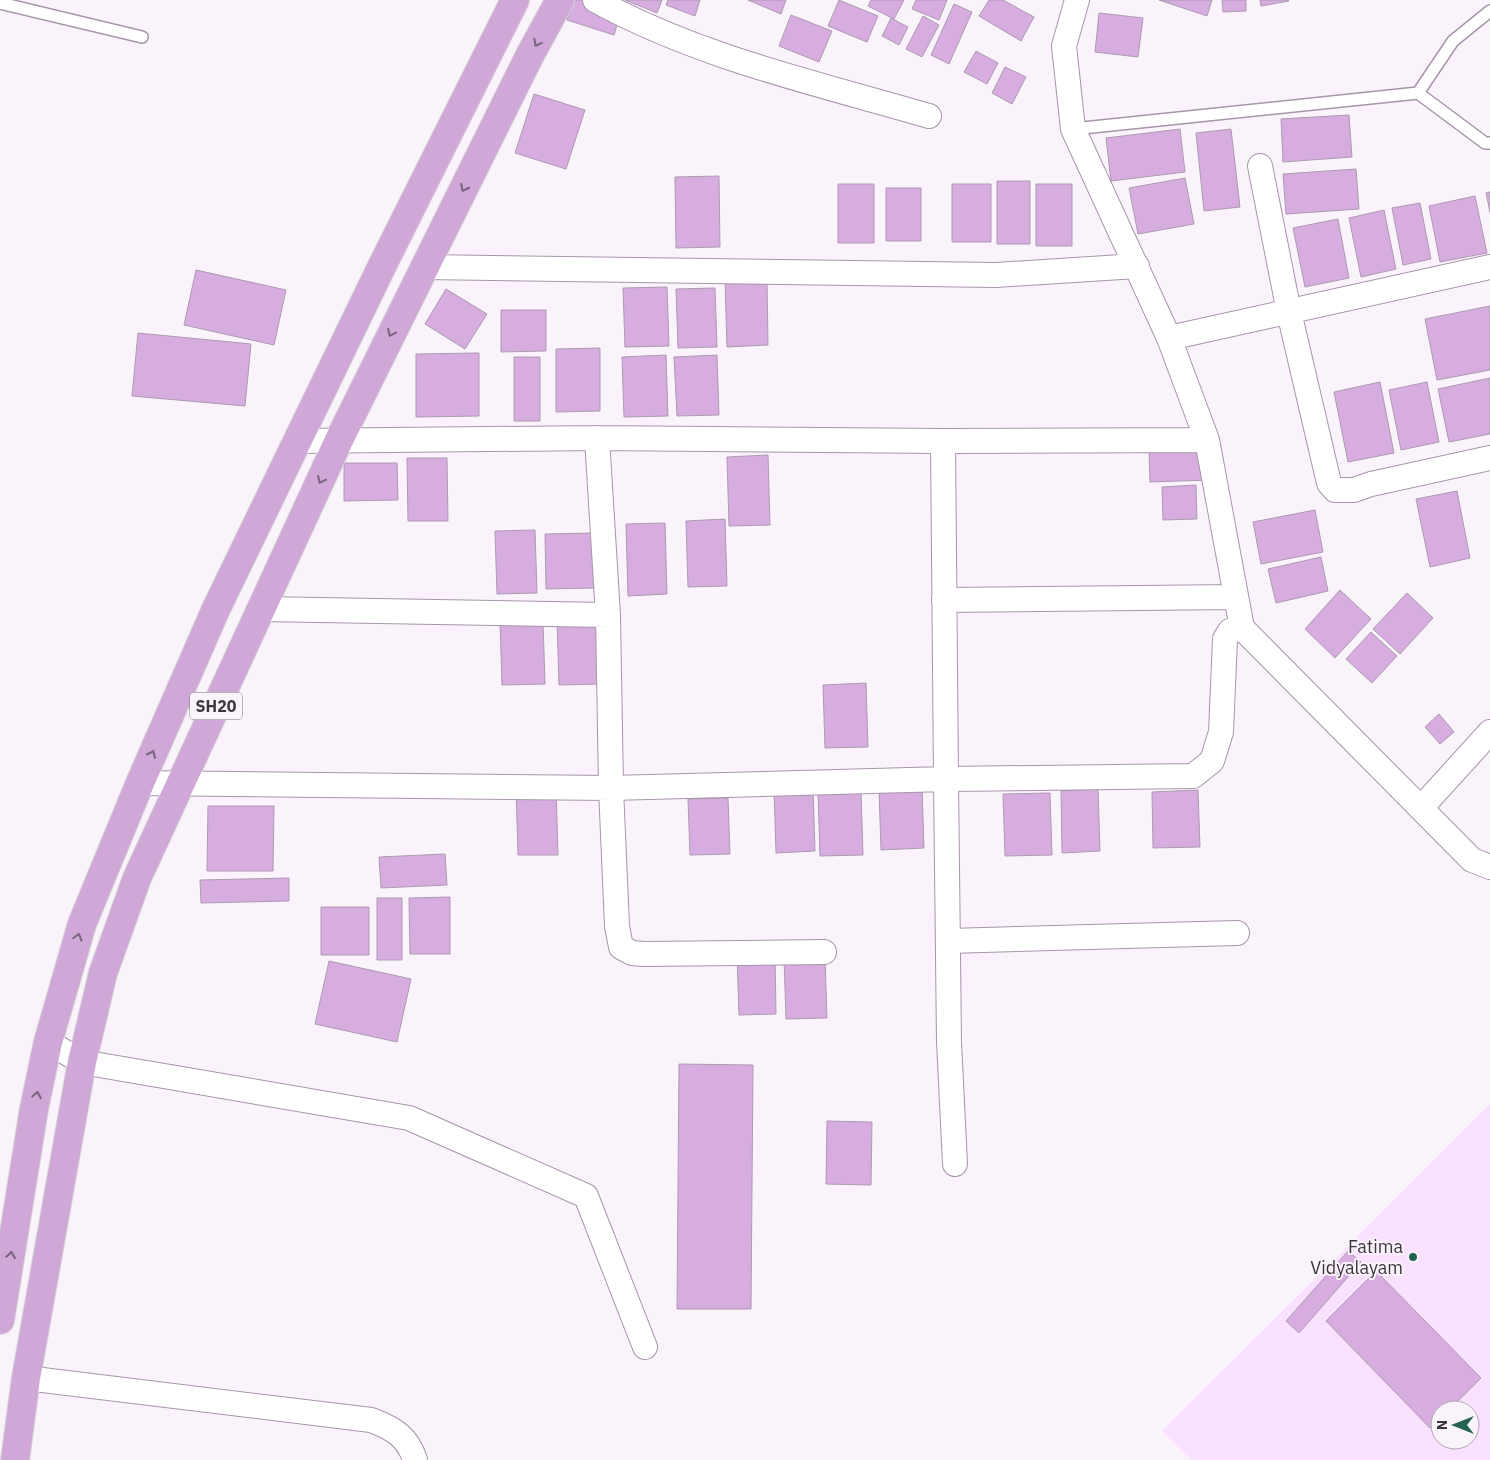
<svg xmlns="http://www.w3.org/2000/svg" width="1490" height="1460" viewBox="0 0 1490 1460" font-family="'IBM Plex Sans',sans-serif">
<style>
.built{fill:#fae1ff;fill-rule:evenodd}
.building{fill:#d7ade0;stroke:#ac9ab0}
.lines{fill:none;stroke-linecap:round;stroke-linejoin:round}
.service-casing{stroke:#a795aa;stroke-width:14}
.minor-casing{stroke:#a795aa;stroke-width:26}
.primary-casing{stroke:#d5d3d5;stroke-width:30}
.service{stroke:#fff;stroke-width:11}
.minor{stroke:#fff;stroke-width:24}
.primary{stroke:#cfa8d7;stroke-width:28}
.oneway{stroke:#78647c}
.poi-dot{fill:#246351;stroke:#fbf3fc;stroke-width:2}
.labels{text-anchor:middle;stroke-width:4;stroke-linejoin:round;paint-order:stroke}
.shield{fill:#fbf3fc;stroke:#776f78;stroke-width:1}
.shield-label{font-size:16px;font-weight:bold;fill:#3e363f}
.poi-label{font-size:18px;fill:#3e363f;stroke:#fbf3fc;text-anchor:end}
</style>
<rect width="100%" height="100%" fill="#fbf3fc"/>
<!-- built -->
<path class="built" d="M1490 1104V1460H1191L1162 1431ZM1440 1410H1470V1440H1440Z"/>
<!-- building -->
<path class="building" d="M574 0H584L621 12 614 35 567 20Z
M625 0H662L657 13Z
M668 0H700L695 16 666 5Z
M748 0H786L781 14Z
M839 0 878 16 867 42 828 26Z
M871 0H904L894 19 868 6Z
M916 0H947L939 20 912 9Z
M989 0H1003L1034 17 1021 41 979 16Z
M1159 0H1212L1207 16Z
M1222 0H1246V11L1223 12Z
M1260 0H1288L1289 1 1261 6Z
M954 4 972 12 949 64 931 55Z
M1099 13 1143 18 1138 57 1095 52Z
M791 15 832 31 819 62 779 46Z
M923 16 939 25 922 57 906 49Z
M891 18 908 27 899 45 882 36Z
M976 51 998 63 987 84 964 72Z
M1005 67 1026 77 1012 104 992 93Z
M534 94 585 110 566 169 515 153Z
M1349 115 1352 157 1283 162 1281 119Z
M1180 129 1185 172 1111 181 1106 138Z
M1231 129 1240 207 1204 211 1196 133Z
M1356 169 1359 209 1286 214 1283 174Z
M719 176 720 247 676 248 675 177Z
M1185 178 1194 224 1138 234 1129 188Z
M997 181H1030V244H997Z
M838 184H874V243H838Z
M952 184H991V242H952Z
M1036 184H1072V246H1036Z
M886 188H921V241H886Z
M1490 192V212L1486 193Z
M1475 196 1487 253 1440 262 1429 206Z
M1420 203 1431 259 1403 265 1392 208Z
M1384 210 1396 269 1361 277 1349 218Z
M1338 219 1349 278 1305 287 1293 228Z
M196 270 286 290 274 345 184 325Z
M767 280 768 345 727 347 725 281Z
M667 287 669 346 625 347 623 288Z
M715 288 717 347 678 348 676 289Z
M446 289 487 314 465 349 425 324Z
M1490 306V370L1437 380 1425 319Z
M501 310H546V351L501 352Z
M138 333 251 344 245 406 132 396Z
M600 348V411L556 412V349Z
M479 353V416L416 417V354Z
M666 355 668 416 624 417 622 357Z
M717 355 719 415 677 416 674 357Z
M514 357H540V421H514Z
M1490 378V434L1449 442 1438 389Z
M1380 382 1394 453 1348 462 1334 392Z
M1427 382 1439 442 1401 450 1389 390Z
M1210 449 1211 480 1150 482 1149 451Z
M768 455 770 525 729 526 727 457Z
M407 458H447L448 521H408Z
M344 463H397L398 500 344 501Z
M1196 485 1197 519 1163 520 1162 487Z
M1457 491 1470 558 1430 567 1416 499Z
M1315 510 1323 552 1261 564 1253 522Z
M725 519 727 586 688 587 686 521Z
M665 523 667 594 628 596 626 524Z
M535 530 537 593 497 594 495 531Z
M593 533 595 588 546 589 545 534Z
M1321 557 1328 591 1276 603 1268 569Z
M1340 590 1371 619 1335 658 1305 629Z
M1407 593 1433 618 1400 654 1373 629Z
M598 619 600 684 559 685 557 621Z
M543 622 545 684 502 685 500 623Z
M1371 632 1397 656 1372 683 1346 659Z
M866 683 868 747 825 748 823 685Z
M1439 714 1454 732 1440 744 1425 727Z
M556 787 558 855H518L516 788Z
M922 787 924 848 881 850 879 789Z
M813 788 815 851 776 853 774 789Z
M1098 789 1100 851 1062 853 1061 791Z
M1198 790 1200 847 1153 848 1152 792Z
M861 791 863 855 820 856 818 792Z
M1050 793 1052 855 1005 856 1003 794Z
M728 798 730 854 690 855 688 799Z
M208 806H274L273 871H207Z
M445 854 447 885 381 888 379 857Z
M289 878V901L201 903 200 880Z
M450 897V954H410L409 898Z
M377 898H402V960H377Z
M321 907H369V955H321Z
M775 955 776 1014 739 1015 737 956Z
M825 957 827 1018 786 1019 784 958Z
M329 961 411 979 397 1042 315 1024Z
M679 1064 753 1065 751 1309H677Z
M827 1121 872 1122 871 1185 826 1184Z
M1348 1251 1361 1262 1299 1333 1286 1321Z
M1376 1271 1481 1378 1449 1410H1440V1418L1430 1428 1326 1321Z"/>
<g class="lines">
<!-- service casing -->
<g class="service-casing">
<path id="service" d="M0 3 142 37
M1418 93 1453 41 1490 11
M1073 129 1418 93 1485 143H1490"/>
</g>
<!-- minor casing -->
<g class="minor-casing">
<path id="minor" d="M595 0C698 57 816 83 929 116
M1260 166 1289 312 1329 483 1335 490H1354L1371 484 1490 458
M424 267 996 275 1137 266
M1169 338 1490 267
M597 438 608 615 611 788 617 926 621 947 632 953 644 954 824 952
M1207 440 1242 628 1472 860 1490 867
M296 441 597 438 943 441 1207 440 1169 338 1073 129 1064 46 1077 0
M944 600 1236 597
M260 609 608 615
M140 783 611 788 946 779 943 441
M1421 808 1490 732
M948 941 1237 933
M48 1042 82 1062 409 1118 586 1196 645 1347
M955 1164 949 1042 946 779 1193 776 1212 761 1221 732 1225 639 1230 631 1242 628
M26 1378 371 1420C393 1428 408 1437 415 1460"/>
</g>
<!-- primary casing -->
<g class="primary-casing">
<path id="primary" d="M0 1320 34 1109 48 1042 82 924 140 783 216 609 382 266 515 0
M15 1460 26 1378 82 1062 103 973 137 878 339 440 530 55 560 0"/>
</g>
<!-- service -->
<use href="#service" class="service"/>
<!-- minor -->
<use href="#minor" class="minor"/>
<!-- primary -->
<use href="#primary" class="primary"/>
</g>
<!-- one-way arrows -->
<defs><path id="oneway-chevron" d="M-2-3.5L2.5 0L-2 3.5" fill="none" stroke-width="1.6" stroke-linecap="round" stroke-linejoin="round" transform="scale(1.25)"/></defs>
<g class="oneway">
<use href="#oneway-chevron" transform="translate(537 43) rotate(119)"/>
<use href="#oneway-chevron" transform="translate(464 188) rotate(117)"/>
<use href="#oneway-chevron" transform="translate(391 333) rotate(116)"/>
<use href="#oneway-chevron" transform="translate(321 480) rotate(115)"/>
<use href="#oneway-chevron" transform="translate(152 754) rotate(-66)"/>
<use href="#oneway-chevron" transform="translate(78 937) rotate(-74)"/>
<use href="#oneway-chevron" transform="translate(37 1095) rotate(-79)"/>
<use href="#oneway-chevron" transform="translate(11 1255) rotate(-81)"/>
</g>
<!-- markers -->
<circle class="poi-dot" cx="1413" cy="1257" r="5"/>
<g class="labels">
<!-- shield labels -->
<rect class="shield" x="190" y="692.5" width="52" height="27" rx="4"/>
<g class="shield-label">
<text x="216" y="712">SH20</text>
</g>
<!-- poi labels -->
<g class="poi-label">
<text x="1403" y="1253">Fatima<tspan x="1403" dy="21">Vidyalayam</tspan></text>
</g>
</g>
<!-- north arrow -->
<g transform="translate(1455 1425) rotate(270)"><circle r="24" fill="#fbf3fc" stroke="#afa7b0"/>
<path d="M0-4L9 19L0 12L-9 19Z" fill="#246351"/>
<text y="-8" font-size="14" font-weight="bold" text-anchor="middle" fill="#3e363f">N</text>
</g>
</svg>
